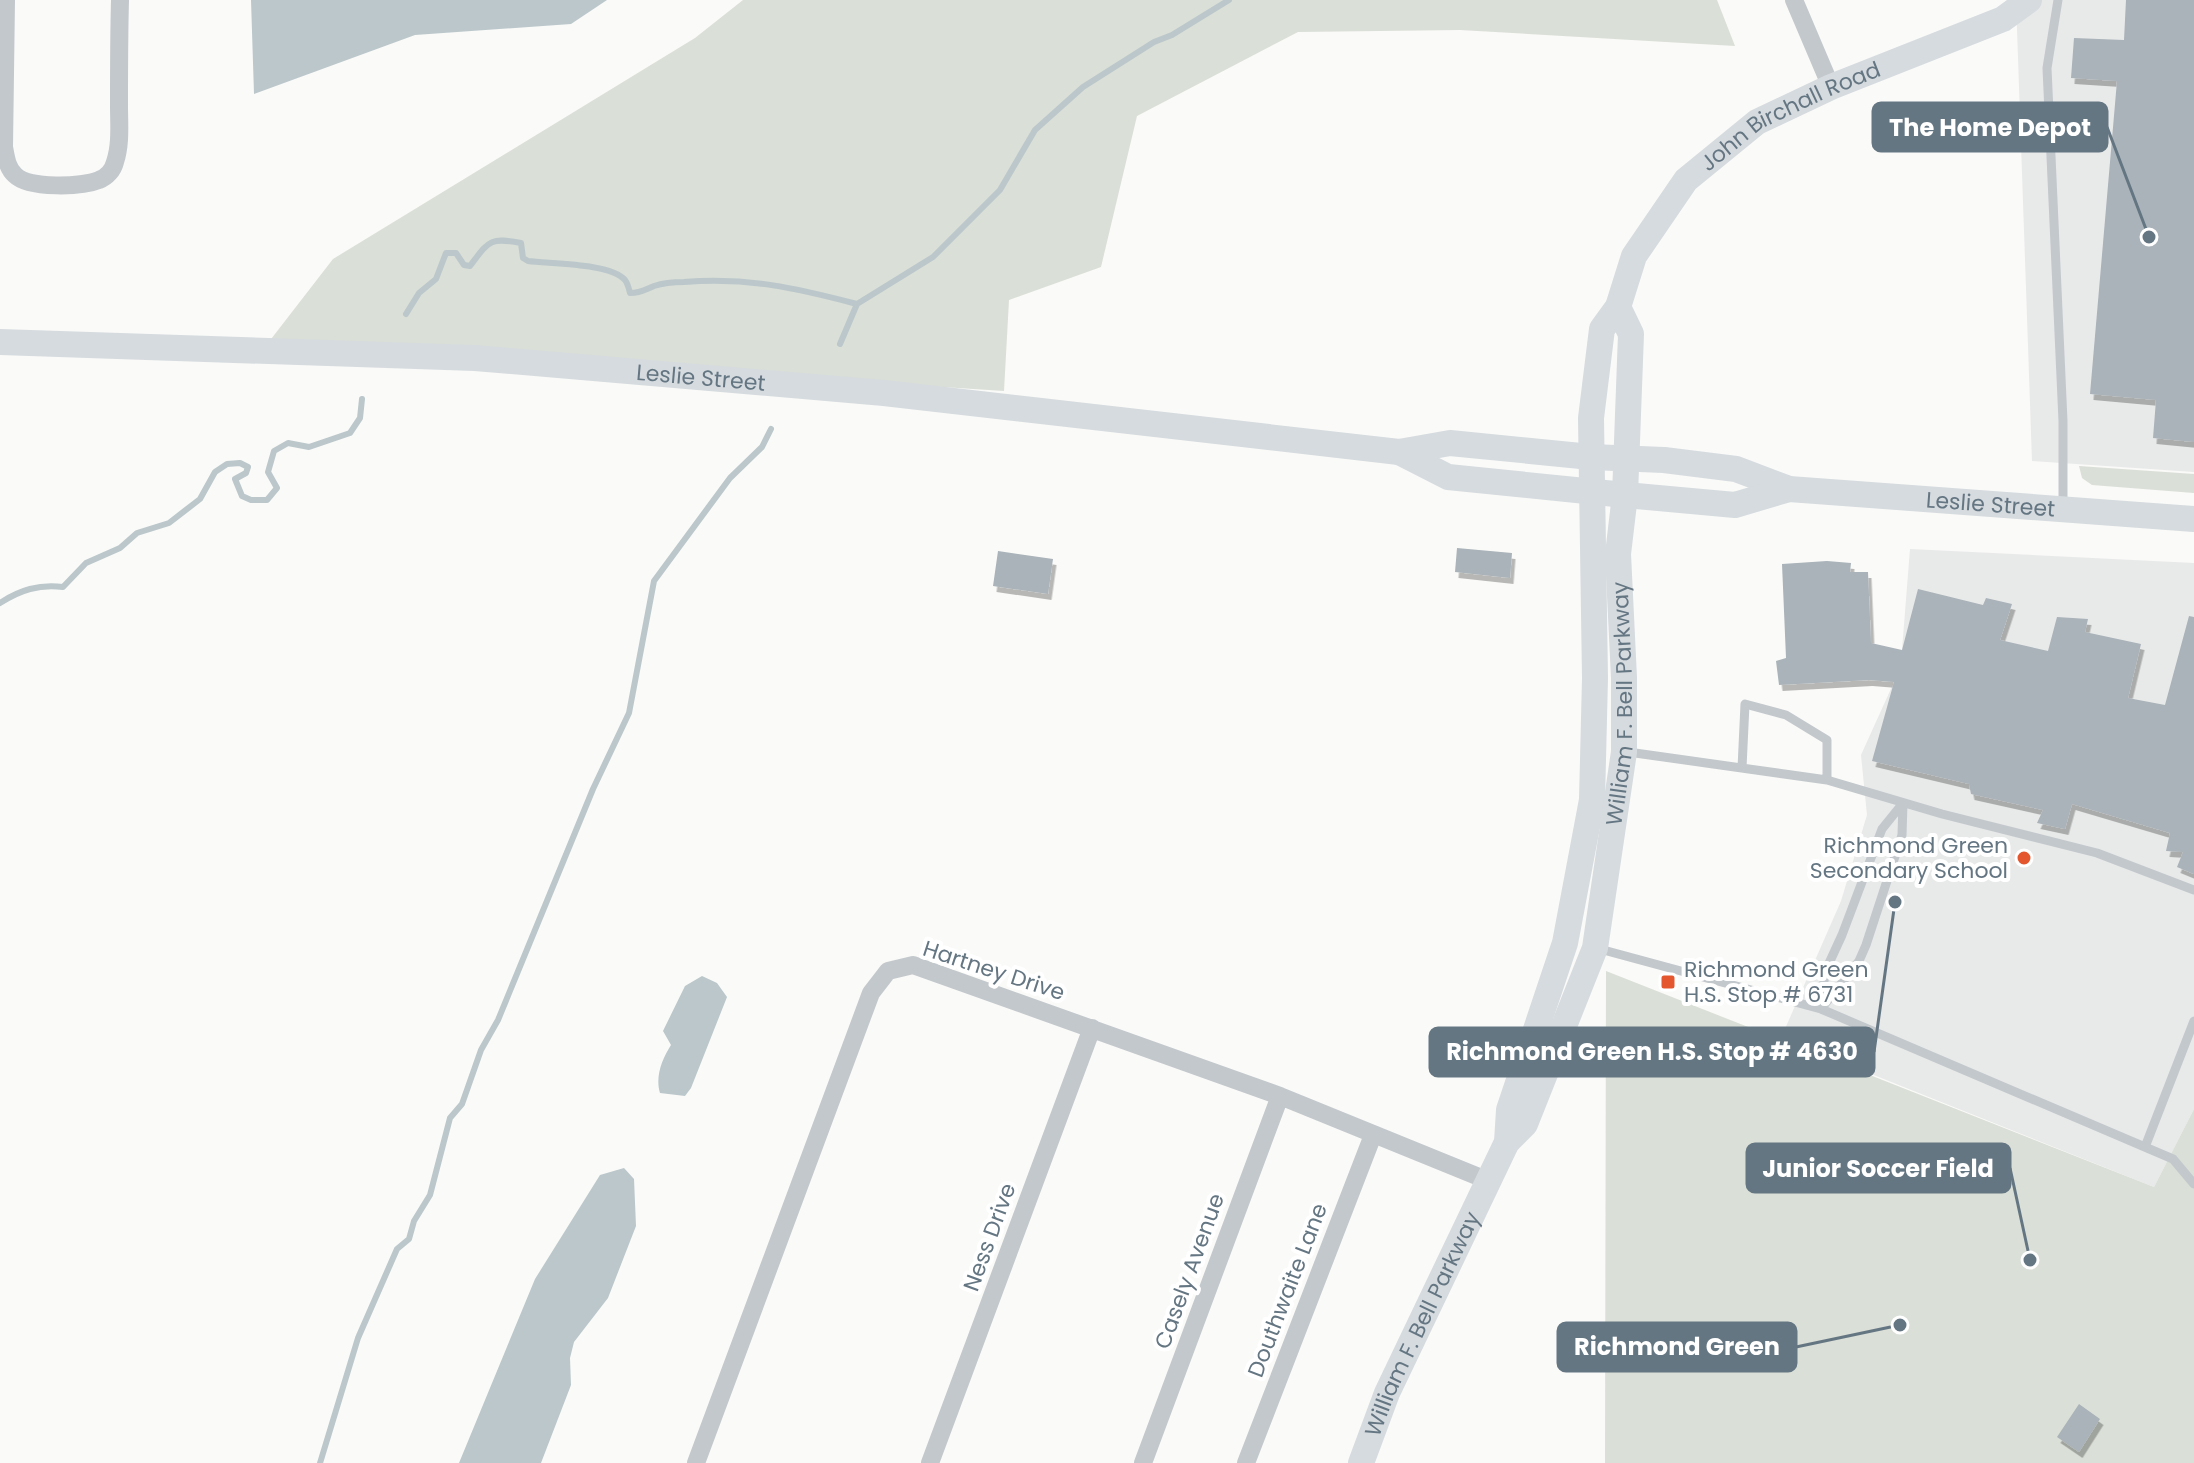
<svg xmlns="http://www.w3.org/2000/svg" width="2194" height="1463" viewBox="0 0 2194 1463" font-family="Poppins,sans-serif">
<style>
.built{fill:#e8e9e9}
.green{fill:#dadfd7}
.water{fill:#bbc7cb}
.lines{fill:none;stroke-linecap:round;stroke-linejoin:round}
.stream{stroke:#bbc7cb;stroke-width:6}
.building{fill:#aab3b9;filter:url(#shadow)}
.lane{stroke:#c3c8cc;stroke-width:9}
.street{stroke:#c3c8cc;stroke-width:18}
.secondary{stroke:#d6dbdf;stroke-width:26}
.poi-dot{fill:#e4572e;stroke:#fff;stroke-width:3}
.labels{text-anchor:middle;stroke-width:8;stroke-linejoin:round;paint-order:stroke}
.street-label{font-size:22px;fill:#657683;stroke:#fff}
.poi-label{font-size:22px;fill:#657683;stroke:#fff;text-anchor:end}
.leader{fill:none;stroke:#657683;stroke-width:3}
.callout-dot{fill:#657683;stroke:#fff;stroke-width:3}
.callout{fill:#657683;stroke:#657683;stroke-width:3}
.callout-label{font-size:24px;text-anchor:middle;font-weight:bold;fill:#fff}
</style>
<defs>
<filter id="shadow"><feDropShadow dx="3.5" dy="6" stdDeviation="0" flood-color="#0004"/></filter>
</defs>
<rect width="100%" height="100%" fill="#fafaf8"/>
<!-- built -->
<path class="built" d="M2016 0H2194V472L2032 461Z
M1910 549 2194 563V1109L2154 1187 1781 1038 1841 901 1867 815 1861 755 1894 682 1902 650Z"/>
<!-- green -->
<path class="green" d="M743 0H1717L1735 46 1460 30 1298 32 1137 116 1101 267 1009 300 1004 391 268 343 333 259 695 38Z
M2079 466 2194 474V493L2092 485 2082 478Z
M1606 971 2154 1187 2194 1109V1463H1605Z"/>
<!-- water -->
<path class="water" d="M251 0H607L571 24 415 35 254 94Z
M702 976 717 983 727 997 691 1088 685 1096 660 1093C655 1077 662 1059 671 1045L663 1031 685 986Z
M624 1168 634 1179 636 1226 608 1298 574 1342 570 1358 571 1385 541 1463H459L535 1279 600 1175Z"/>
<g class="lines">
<!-- stream -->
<path class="stream" d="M406 314 419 293 436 279 446 253H456L464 265 470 266C489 241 489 237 521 243L523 258 528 261C550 264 611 263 625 280 628 284 629 289 630 293 641 293 644 290 654 286 663 283 675 282 684 282 748 277 796 288 857 304
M840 344 857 304 933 257 1000 190 1035 130 1083 87 1154 42 1172 35 1229 0
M0 603C20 590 39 584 63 587L86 563 120 548 137 533 169 523 200 499 215 472 227 464 240 463 248 467 246 473 235 479 242 496 251 500H267L277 488 268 472 274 451 288 443 309 447 350 433 360 418 362 399
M320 1463 358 1338 397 1249 409 1239 414 1221 430 1195 450 1118 462 1104 481 1050 498 1020 593 789 629 713 654 581 730 478 762 447 771 429"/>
</g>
<!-- building -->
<path class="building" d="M2126 0H2194V442L2153 438 2156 400 2090 394 2117 81 2071 78 2074 38 2124 40Z
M1457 548 1512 553 1510 578 1455 572Z
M998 551 1053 559 1048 594 993 586Z
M1827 561 1851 563 1850 572H1868L1871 643 1902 650 1918 589 1983 605 1986 598 2012 604 2000 640 2048 651 2057 617 2088 619 2085 632 2141 644 2128 698 2165 705 2189 616 2194 617V874L2177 867 2183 852 2166 851 2170 833 2072 804 2065 829 2037 823 2043 810 1971 794 1969 784 1872 761 1894 682 1869 680 1779 685 1776 661 1786 658 1782 564Z
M2079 1404 2100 1419 2079 1452 2057 1437Z"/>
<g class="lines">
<!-- lane -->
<path class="lane" d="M2058 0 2047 68 2063 421V507
M1628 752 1827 780 1942 814 2097 853 2194 890
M1742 768 1745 704 1786 715 1827 740V780
M1596 948 1821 1009 2173 1159 2194 1184
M1821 1009 1859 961 1866 945 1902 835 1903 803
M1821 1009 1825 972 1842 935 1882 829 1903 803
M2145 1147 2194 1021"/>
<!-- street -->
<path class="street" d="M6 0 4 147C6 157 7 168 15 175 29 189 82 187 99 180 107 177 113 170 115 162 121 144 119 124 119 106 119 71 119 35 120 0
M1794 0 1831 87
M696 1463 871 993 888 971 913 965 1280 1096 1489 1181
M930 1463 1092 1028
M1143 1463 1280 1096
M1246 1463 1373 1135"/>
<!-- secondary -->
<g class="secondary">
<path id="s1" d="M0 342 475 358 884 393 1399 452 1450 443 1591 457 1664 460 1736 469 1789 489 2194 519"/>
<path d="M1399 452 1448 477 1625 495 1735 505 1789 489"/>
<path id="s2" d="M1507 1142 1509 1110 1565 943 1592 800 1595 678 1591 418 1602 329 1618 307 1634 256 1686 180 1757 122 1831 87 2003 19 2029 0"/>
<path id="s3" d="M1361 1463 1387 1393 1507 1142 1525 1124 1595 948 1624 752V678L1618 554 1625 495 1631 334 1618 307"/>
</g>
</g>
<!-- markers -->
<g class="poi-dot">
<circle cx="2024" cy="858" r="8"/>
<rect x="1660" y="974" width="16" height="16" rx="4"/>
</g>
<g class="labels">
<!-- street labels -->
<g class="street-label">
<text dy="8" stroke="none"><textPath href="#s2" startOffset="1122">John Birchall Road</textPath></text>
<text dy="8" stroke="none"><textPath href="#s1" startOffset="702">Leslie Street</textPath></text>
<text dy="8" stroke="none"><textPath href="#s1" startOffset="2002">Leslie Street</textPath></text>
<text dy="8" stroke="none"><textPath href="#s3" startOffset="814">William F. Bell Parkway</textPath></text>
<text transform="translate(994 970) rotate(18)" y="8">Hartney Drive</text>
<text transform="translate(989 1237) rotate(-70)" y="8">Ness Drive</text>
<text transform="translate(1189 1271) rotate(-70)" y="8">Casely Avenue</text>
<text transform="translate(1287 1290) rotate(-69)" y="8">Douthwaite Lane</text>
<text dy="8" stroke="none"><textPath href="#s3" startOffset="152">William F. Bell Parkway</textPath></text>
</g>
<!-- poi labels -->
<g class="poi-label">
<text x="2008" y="853">Richmond Green<tspan x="2008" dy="25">Secondary School</tspan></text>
<text x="1684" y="977" text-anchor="start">Richmond Green<tspan x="1684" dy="25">H.S. Stop # 6731</tspan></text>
</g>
</g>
<!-- callouts -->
<path class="leader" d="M2149 237L2107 127M1895 902L1874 1052M2030 1260L2010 1168M1900 1325L1796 1347"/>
<g class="callout-dot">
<circle cx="2149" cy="237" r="8"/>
<circle cx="1895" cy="902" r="8"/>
<circle cx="2030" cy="1260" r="8"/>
<circle cx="1900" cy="1325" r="8"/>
</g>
<g class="callout">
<rect x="1873" y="103" width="234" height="48" rx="8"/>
<rect x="1430" y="1028" width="444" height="48" rx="8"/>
<rect x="1747" y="1144" width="263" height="48" rx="8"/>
<rect x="1558" y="1323" width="238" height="48" rx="8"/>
</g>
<g class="callout-label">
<text x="1990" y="136">The Home Depot</text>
<text x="1652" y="1060">Richmond Green H.S. Stop # 4630</text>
<text x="1878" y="1177">Junior Soccer Field</text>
<text x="1677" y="1355">Richmond Green</text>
</g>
</svg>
